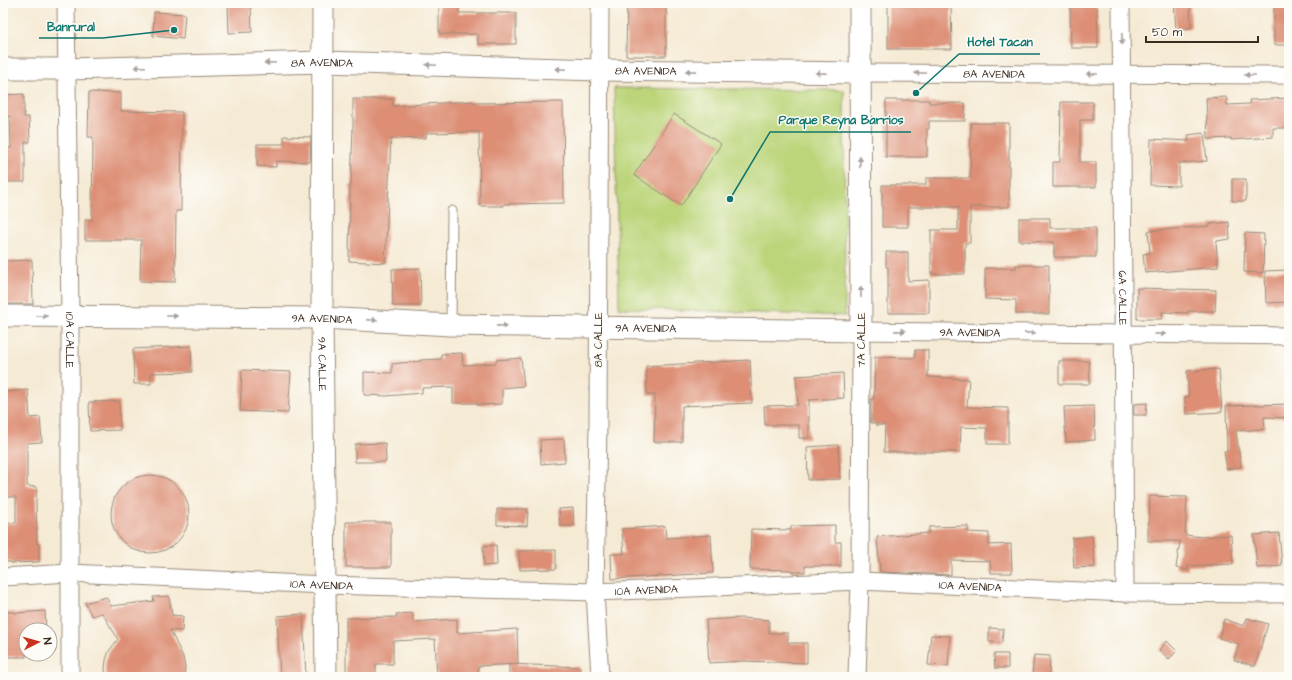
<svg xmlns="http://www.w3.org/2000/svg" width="1292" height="680" viewBox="0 0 1292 680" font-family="'Architects Daughter',sans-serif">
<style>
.green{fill:#bcd57a;stroke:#7c804c}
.building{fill:#dd8e74}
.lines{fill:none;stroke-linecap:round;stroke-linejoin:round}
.service-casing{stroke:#988a79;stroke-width:11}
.minor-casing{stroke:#988a79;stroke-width:19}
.tertiary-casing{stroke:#988a79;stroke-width:23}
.service{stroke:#fff;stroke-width:9}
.minor{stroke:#fff;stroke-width:17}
.tertiary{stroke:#fff;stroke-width:21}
.oneway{fill:#a79f9a}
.labels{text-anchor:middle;stroke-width:3;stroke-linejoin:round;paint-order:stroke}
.street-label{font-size:11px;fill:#3b2a1e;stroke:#fdfcf7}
.leader{fill:none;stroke:#0f766e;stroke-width:1.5}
.callout-dot{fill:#0f766e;stroke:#fdfcf7;stroke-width:1.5}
.callout-label{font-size:12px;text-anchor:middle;font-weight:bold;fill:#0f766e;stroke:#fdfcf7;stroke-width:3;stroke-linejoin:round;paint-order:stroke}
</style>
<rect width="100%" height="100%" fill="#fdfcf7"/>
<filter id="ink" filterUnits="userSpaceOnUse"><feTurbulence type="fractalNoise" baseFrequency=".025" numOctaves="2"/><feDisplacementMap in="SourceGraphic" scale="8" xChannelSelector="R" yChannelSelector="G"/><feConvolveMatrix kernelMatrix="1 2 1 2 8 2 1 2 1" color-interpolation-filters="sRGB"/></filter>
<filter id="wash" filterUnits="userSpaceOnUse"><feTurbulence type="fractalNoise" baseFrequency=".012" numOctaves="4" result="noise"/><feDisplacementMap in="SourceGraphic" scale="16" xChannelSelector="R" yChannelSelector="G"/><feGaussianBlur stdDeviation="0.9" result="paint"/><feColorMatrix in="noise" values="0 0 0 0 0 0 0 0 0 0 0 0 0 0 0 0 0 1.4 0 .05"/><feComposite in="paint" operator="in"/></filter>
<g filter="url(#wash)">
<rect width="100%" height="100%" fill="#f5ead4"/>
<!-- green -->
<path class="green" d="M614 88 844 90 845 316 619 308Z"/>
<g id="blocks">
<!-- building -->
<path class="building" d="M228 3H251L252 32 229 33Z
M439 3H459V13H516V44H478V34H439Z
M627 3H666V56H626Z
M888 3H951L952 49H888Z
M1174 3H1190L1191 28 1176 29Z
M1274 3H1289V45H1274Z
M1070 4H1097L1098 48H1071Z
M154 12 185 14 183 39 153 36Z
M89 92 121 93V111L182 112 181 211H176L175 282 140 281 141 240H85V220H92L93 137H88Z
M24 94V117H29L30 142H25V182H3V148H11L10 116 3 117V95Z
M1226 97 1227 105 1250 104 1249 100 1289 98V128H1273V137L1231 140V138L1208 139 1206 98Z
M353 99H393V106L473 101V103L563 102 564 203 504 204V206H480L479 132 426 133V138L391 139 385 263 349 261 350 185H351L353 126Z
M886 100H929V103H965V121H929V129H927V157H886Z
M1061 102H1093V120H1080V162H1096V187H1053V162H1060Z
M674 114 721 144 681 206 634 175Z
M971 123H1009V207H970V243H965V274H931V230H958V207H908V227H882V185H926V178H970Z
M1204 133 1207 161 1179 163V186L1150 185 1151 139 1189 141 1188 135Z
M284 136 311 137 310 162 276 161V167L257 166V144H284Z
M1232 179H1246V201H1232Z
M1019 218H1050V228H1096V257H1054V242L1019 241Z
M1229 222 1230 239 1216 241 1218 267 1145 273 1143 254 1150 253 1148 231 1210 226V224Z
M1245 233 1264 234 1263 273 1244 272Z
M886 252H908V281L929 280V313H888V267H886Z
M32 260 33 304H5L4 261Z
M1016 265H1049V314H1016V300L985 299V268H1016Z
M420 268 421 306H393L392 269Z
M1289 270V302L1266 303 1265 271Z
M1137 288 1216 290 1215 311H1188V313L1162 312V319H1137Z
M191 346 192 372 151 373V384H134L133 349Z
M915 350H928V377L969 379 967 407 1008 408V444H987V428L961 427 960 452H884L885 425H876V423H871V399H874L875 357 915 358Z
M462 353 463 365 496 363V360L521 358 524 386 502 388V404L477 405V403H453V387L422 388V393L386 396 364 395V372L392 373V364L421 361 420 360 441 359V354Z
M750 360 752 403 682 406V442H654L655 395H647L646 366Z
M1059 361H1089L1090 384H1059Z
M1219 369 1222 412 1186 414 1185 397H1189L1187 371Z
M242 370 291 372 288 413 240 411Z
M843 373 844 398 809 400V438H799V425H765L764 406 798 405 796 376Z
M28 390 30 418 40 417 42 442 27 443V486L37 487 36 501 37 544H39V562L11 563V562H3V523H16V497H3V392Z
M119 401 120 430 90 431 89 402Z
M1147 403 1146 415H1134V404Z
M1289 404V418L1264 417 1265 429 1236 431 1241 467 1227 469 1224 451H1227L1226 406Z
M1094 406 1095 440 1066 442 1064 407Z
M564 439 565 462 541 464 540 440Z
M385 443 386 462H355V444Z
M838 445 840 479 808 480 807 447Z
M111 514a39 39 0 1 1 78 0a39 39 0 1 1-78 0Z
M1150 496 1187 497 1185 535 1202 537 1231 535 1233 564 1188 566V570L1176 568 1180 541H1148V523H1149Z
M573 508 574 526H560L559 509Z
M497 509H528L527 526 497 525Z
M346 522H391V567H346Z
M835 525V542H841V566H805V572H792L791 570 750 569 751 529 791 530V526Z
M665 526 666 538 711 535 713 573 612 579 611 554H624L622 529Z
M968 526V532L989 533V545L1011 544 1012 573H991L990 561 951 560V575L880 572 877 537 929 533V527Z
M1279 533 1282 566 1257 568 1254 535Z
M1092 536 1095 567 1074 568 1072 538Z
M496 545 497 565 484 566 483 546Z
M556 550V569L520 570 519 551Z
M169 596 172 615 183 616 182 631 170 630 183 657 185 667 184 677H106L105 669 106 660 109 651 118 639 102 613 92 616 85 603 106 597 111 606 154 601 153 597Z
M45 611 46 630H26V657H3V612H15V613Z
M413 613V622L457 619V633L517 629 518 664 478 666 479 677H437L435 639 393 641V664H376V677H346V618L397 617 396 614Z
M303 614 306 677H280L277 616Z
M740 618 769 620V633H788V643H807V663L743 661 709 663 706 620Z
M1247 618 1268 624 1255 666 1234 660 1239 644 1219 638 1224 619 1244 626Z
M989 628 1003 629 1002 643 989 642Z
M931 635 950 636 948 666 928 665Z
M1167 641 1177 651 1169 659 1159 650Z
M994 654H1008V668H995Z
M1034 655 1050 656 1049 676 1032 675Z
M509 664 580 667V677H509Z"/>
</g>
</g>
<g filter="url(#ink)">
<use href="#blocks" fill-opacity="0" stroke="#988a79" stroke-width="1"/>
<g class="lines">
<!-- service casing -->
<g class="service-casing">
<path id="service" d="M451 325 452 211"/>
</g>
<!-- minor casing -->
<g class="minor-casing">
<g id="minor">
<path id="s1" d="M66 3 70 315V677"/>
<path d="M600 3 598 425 595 592 600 677"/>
<path id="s2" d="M1121 3 1125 593"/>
<path id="s3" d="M860 73 1289 75"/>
<path id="s4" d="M3 577 70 573 325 585 595 592 860 581 1125 593 1289 594"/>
<path id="s5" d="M857 677 860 581 861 331 1289 336"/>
</g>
</g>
<!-- tertiary casing -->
<g class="tertiary-casing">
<g id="tertiary">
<path id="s6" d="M323 3 322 318 326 677"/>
<path id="s7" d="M3 69H67L323 62 600 70 860 73"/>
<path id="s8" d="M3 316 322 318 451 325 861 331 860 3"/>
</g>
</g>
<!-- service -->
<use href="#service" class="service"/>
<!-- minor -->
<use href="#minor" class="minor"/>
<!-- tertiary -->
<use href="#tertiary" class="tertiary"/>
</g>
<!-- one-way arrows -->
<defs><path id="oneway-solid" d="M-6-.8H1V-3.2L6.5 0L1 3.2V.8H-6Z"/></defs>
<g class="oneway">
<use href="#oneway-solid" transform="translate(1122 39) rotate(89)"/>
<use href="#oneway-solid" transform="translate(270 63) rotate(178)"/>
<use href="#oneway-solid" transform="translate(431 65) rotate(-178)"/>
<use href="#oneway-solid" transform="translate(140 67) rotate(178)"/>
<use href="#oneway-solid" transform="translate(561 69) rotate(-178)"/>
<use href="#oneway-solid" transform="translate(691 71) rotate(-179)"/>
<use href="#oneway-solid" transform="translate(821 73) rotate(-179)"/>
<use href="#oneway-solid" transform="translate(920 73) rotate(-180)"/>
<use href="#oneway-solid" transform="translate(1092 74) rotate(-180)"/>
<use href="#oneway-solid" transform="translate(1250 75) rotate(-180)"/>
<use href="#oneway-solid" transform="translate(860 162) rotate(-90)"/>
<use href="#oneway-solid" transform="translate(861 292) rotate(-90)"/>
<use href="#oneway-solid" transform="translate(42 316)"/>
<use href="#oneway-solid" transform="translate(172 316)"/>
<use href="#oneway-solid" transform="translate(372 320) rotate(3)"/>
<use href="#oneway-solid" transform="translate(502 326) rotate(1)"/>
<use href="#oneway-solid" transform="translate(900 331) rotate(1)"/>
<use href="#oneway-solid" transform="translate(1030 333) rotate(1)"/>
<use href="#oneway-solid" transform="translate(1160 334) rotate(1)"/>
</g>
</g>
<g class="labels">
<!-- street labels -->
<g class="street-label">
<text dy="4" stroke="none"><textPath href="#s7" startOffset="319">8A AVENIDA</textPath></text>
<text dy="4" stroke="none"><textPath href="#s7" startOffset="643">8A AVENIDA</textPath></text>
<text dy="4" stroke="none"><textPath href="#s3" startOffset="134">8A AVENIDA</textPath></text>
<text dy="4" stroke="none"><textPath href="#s2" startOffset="295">6A CALLE</textPath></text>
<text dy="4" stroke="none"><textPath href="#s8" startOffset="319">9A AVENIDA</textPath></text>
<text dy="4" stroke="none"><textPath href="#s8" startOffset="643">9A AVENIDA</textPath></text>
<text dy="4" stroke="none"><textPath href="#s5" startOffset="455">9A AVENIDA</textPath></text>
<text dy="4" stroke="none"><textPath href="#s1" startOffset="337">10A CALLE</textPath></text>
<text transform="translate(598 340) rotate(-90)" y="4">8A CALLE</text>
<text transform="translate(861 340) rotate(-90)" y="4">7A CALLE</text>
<text dy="4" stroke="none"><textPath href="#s6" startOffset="361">9A CALLE</textPath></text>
<text dy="4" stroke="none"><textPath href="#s4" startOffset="319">10A AVENIDA</textPath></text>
<text dy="4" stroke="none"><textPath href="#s4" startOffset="968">10A AVENIDA</textPath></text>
<text dy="4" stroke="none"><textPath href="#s4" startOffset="644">10A AVENIDA</textPath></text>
</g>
</g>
<!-- callouts -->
<path class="leader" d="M174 30L103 38H39M916 93L959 54H1040M730 199L770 132H911"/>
<g class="callout-dot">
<circle cx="174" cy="30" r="4"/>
<circle cx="916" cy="93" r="4"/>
<circle cx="730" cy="199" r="4"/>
</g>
<g class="callout-label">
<text x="71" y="31">Banrural</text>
<text x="1000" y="46">Hotel Tacan</text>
<text x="841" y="124">Parque Reyna Barrios</text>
</g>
<!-- margin -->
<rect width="1292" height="680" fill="none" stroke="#fdfcf7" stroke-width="16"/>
<!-- north arrow -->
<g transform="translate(38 642) rotate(84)"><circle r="19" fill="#fdfcf7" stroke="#afa8a0"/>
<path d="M0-3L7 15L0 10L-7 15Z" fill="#c8321e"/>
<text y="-6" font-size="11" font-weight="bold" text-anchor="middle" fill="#3b2a1e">N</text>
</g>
<!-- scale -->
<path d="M1146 36v6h112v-6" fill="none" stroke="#3b2a1e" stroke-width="2"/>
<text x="1152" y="36" font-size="12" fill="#3b2a1e" stroke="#fdfcf7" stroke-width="3" paint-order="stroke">50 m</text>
</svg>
